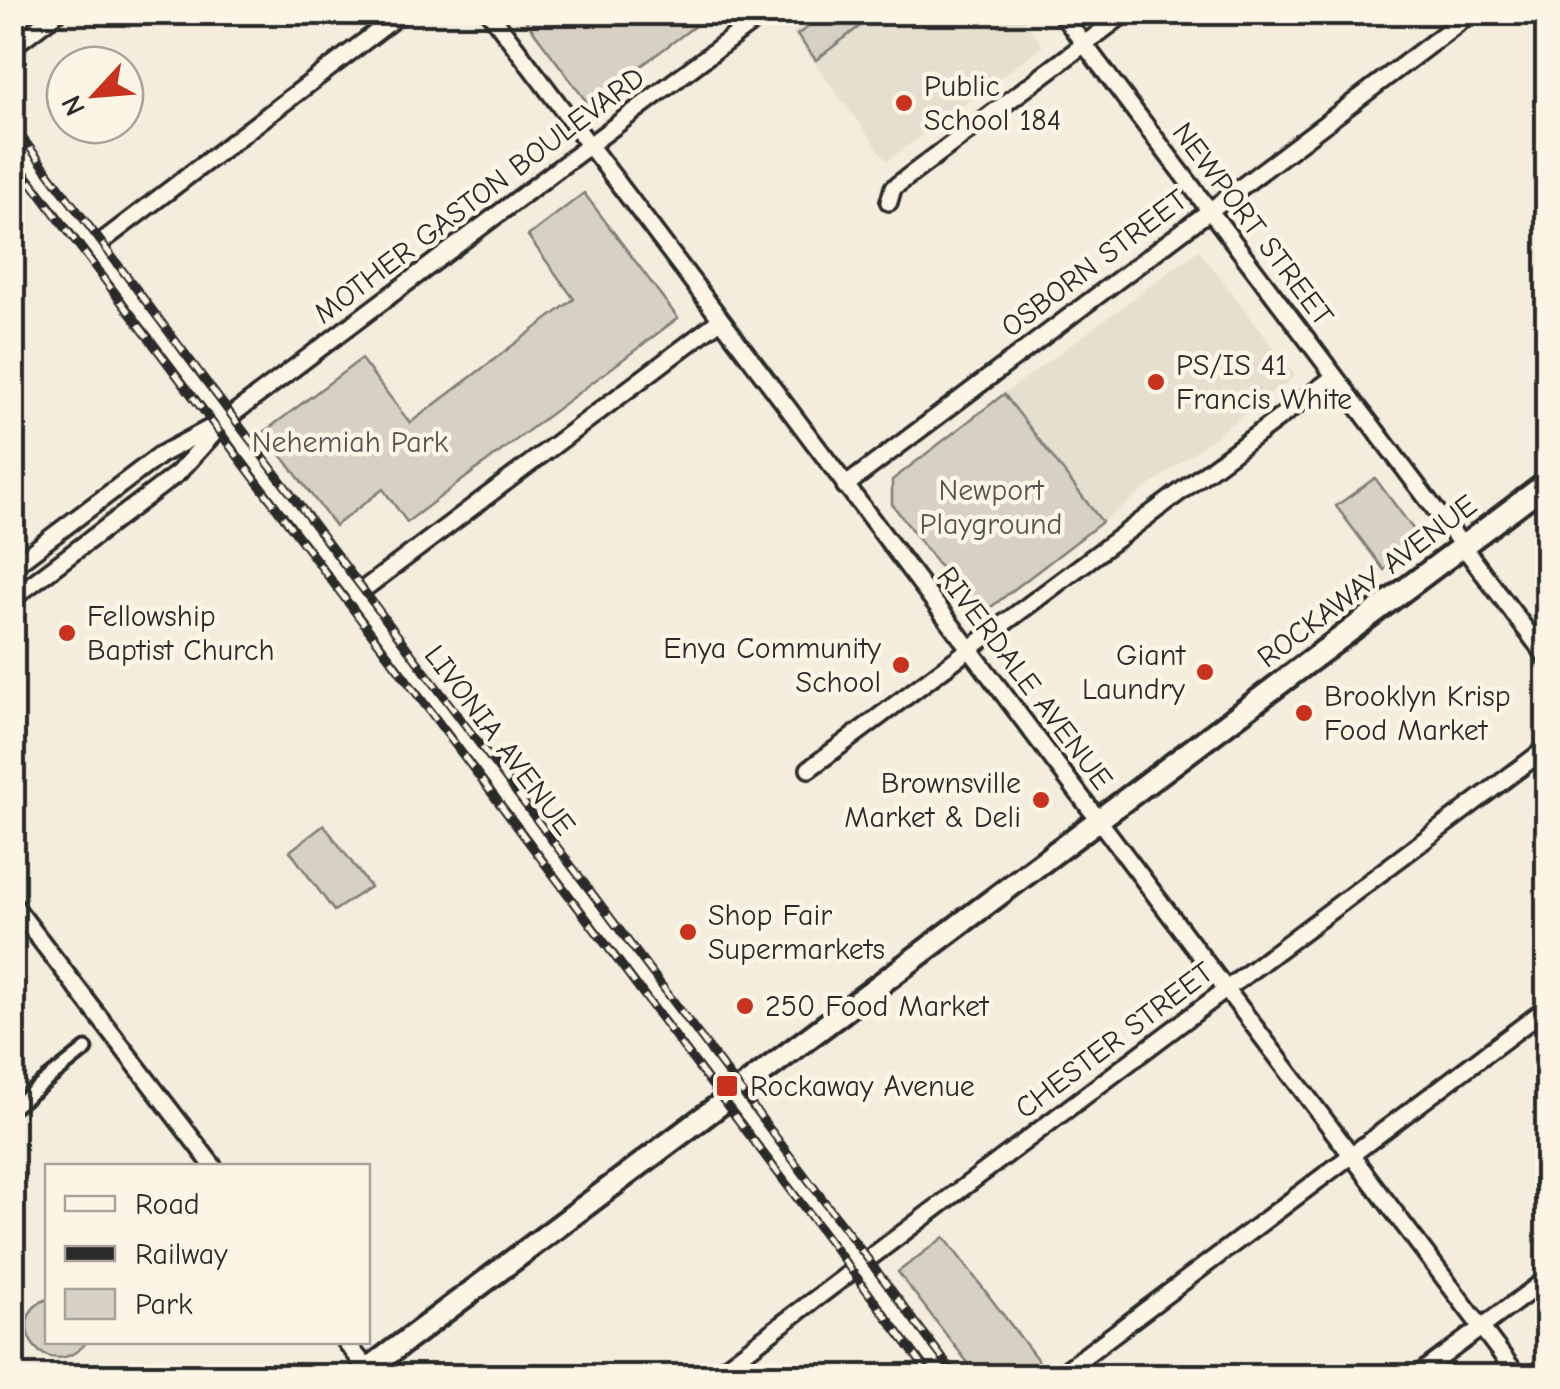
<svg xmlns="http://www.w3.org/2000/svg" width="1560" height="1389" viewBox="0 0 1560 1389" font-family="'Comic Neue',sans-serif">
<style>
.built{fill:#e5dfd0}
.green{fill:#d6d1c4;stroke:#807e78;stroke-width:2.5}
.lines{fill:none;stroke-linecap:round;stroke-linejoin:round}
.pedestrian-casing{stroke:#2b2b2b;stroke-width:19}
.minor-casing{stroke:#2b2b2b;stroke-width:22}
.tertiary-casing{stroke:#2b2b2b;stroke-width:28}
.pedestrian{stroke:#fcf5e5;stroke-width:11}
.minor{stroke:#fcf5e5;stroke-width:15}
.tertiary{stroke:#fcf5e5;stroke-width:20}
.rail-casing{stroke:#2b2b2b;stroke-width:9}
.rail{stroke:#fcf5e5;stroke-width:5;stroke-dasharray:15;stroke-linecap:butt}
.poi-dot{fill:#c8321e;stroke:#fcf5e5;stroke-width:4}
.labels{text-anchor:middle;stroke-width:9;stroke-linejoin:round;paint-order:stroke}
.poi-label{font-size:30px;fill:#2b2b2b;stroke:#fcf5e5;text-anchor:start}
.street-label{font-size:30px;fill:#2b2b2b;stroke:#fcf5e5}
.park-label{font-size:30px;fill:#565451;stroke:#fcf5e5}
</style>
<rect width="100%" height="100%" fill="#f4edde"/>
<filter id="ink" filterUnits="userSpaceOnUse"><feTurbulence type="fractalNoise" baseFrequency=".01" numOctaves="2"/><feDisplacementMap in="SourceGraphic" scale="20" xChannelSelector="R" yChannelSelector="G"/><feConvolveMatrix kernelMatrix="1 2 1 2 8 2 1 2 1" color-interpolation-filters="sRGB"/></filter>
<g filter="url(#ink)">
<!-- built -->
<path class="built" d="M819 13H1019L1043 46 887 161 792 33Z
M1199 250 1295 376 1102 522 1004 394Z"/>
<!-- green -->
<path class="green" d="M520 13H712L589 105Z
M826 13H849L860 26 816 60 797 35Z
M584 193 678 318 407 522 383 489 335 526 264 432 361 359 410 423 574 299 528 236Z
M1004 394 1102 522 978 617 892 504V480Z
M1375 478 1422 541 1384 570 1336 506Z
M324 825 370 887 334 911 290 851Z
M944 1237 1040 1363 1022 1376H978L898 1272Z
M47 1299 48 1342H87C45 1389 0 1318 47 1299Z"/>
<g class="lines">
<!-- pedestrian casing -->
<g class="pedestrian-casing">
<path id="pedestrian" d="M12 1108 86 1049"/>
</g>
<!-- minor casing -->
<g class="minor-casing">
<path id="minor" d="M489 12 1518 1376
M1060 12 1548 659
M12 47 58 12
M12 136 946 1376
M889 202 893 188 1127 12
M96 246 403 12
M845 486 1473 12
M12 567 160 455 225 420 766 12
M356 595 720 320
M12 599 178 473 217 430
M809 769 1334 377
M12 903 213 1166
M346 1342 373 1376
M713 1376 1548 747
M1058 1376 1548 1007
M1416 1376 1548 1278"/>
</g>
<!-- tertiary casing -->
<g class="tertiary-casing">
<path id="tertiary" d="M359 1376 1548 482"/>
</g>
<!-- pedestrian -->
<use href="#pedestrian" class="pedestrian"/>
<!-- minor -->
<use href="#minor" class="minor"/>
<!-- tertiary -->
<use href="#tertiary" class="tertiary"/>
<!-- rail casing -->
<g class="rail-casing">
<path id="rail" d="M12 124 956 1376
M12 157 931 1376"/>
</g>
<!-- rail -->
<use href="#rail" class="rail"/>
</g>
</g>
<!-- markers -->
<g class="poi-dot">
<circle cx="904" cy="103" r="10"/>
<circle cx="1156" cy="382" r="10"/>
<circle cx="67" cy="633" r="10"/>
<circle cx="901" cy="665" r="10"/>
<circle cx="1205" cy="672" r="10"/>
<circle cx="1304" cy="713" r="10"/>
<circle cx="1041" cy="800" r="10"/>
<circle cx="688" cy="932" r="10"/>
<circle cx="745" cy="1006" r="10"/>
<rect x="715" y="1074" width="24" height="24" rx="5"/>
</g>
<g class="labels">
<!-- poi labels -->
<g class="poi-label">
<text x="924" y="96">Public<tspan x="924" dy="34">School 184</tspan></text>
<text x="1176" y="375">PS/IS 41<tspan x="1176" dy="34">Francis White</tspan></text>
<text x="87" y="626">Fellowship<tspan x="87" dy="34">Baptist Church</tspan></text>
<text x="881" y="658" text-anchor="end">Enya Community<tspan x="881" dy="34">School</tspan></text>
<text x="1185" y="665" text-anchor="end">Giant<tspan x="1185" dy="34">Laundry</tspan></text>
<text x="1324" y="706">Brooklyn Krisp<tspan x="1324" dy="34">Food Market</tspan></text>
<text x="1021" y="793" text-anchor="end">Brownsville<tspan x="1021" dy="34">Market &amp; Deli</tspan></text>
<text x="708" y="925">Shop Fair<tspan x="708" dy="34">Supermarkets</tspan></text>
<text x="765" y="1016">250 Food Market</text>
<text x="750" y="1096">Rockaway Avenue</text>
</g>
<!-- street labels -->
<g class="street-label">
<text transform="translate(479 195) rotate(-37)" y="10">MOTHER GASTON BOULEVARD</text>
<text transform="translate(1253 224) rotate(53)" y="10">NEWPORT STREET</text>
<text transform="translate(1094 263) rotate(-37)" y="10">OSBORN STREET</text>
<text transform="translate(1367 581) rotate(-37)" y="10">ROCKAWAY AVENUE</text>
<text transform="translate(1025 678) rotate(53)" y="10">RIVERDALE AVENUE</text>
<text transform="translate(500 740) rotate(53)" y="10">LIVONIA AVENUE</text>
<text transform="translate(1114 1040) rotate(-37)" y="10">CHESTER STREET</text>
</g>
<!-- park labels -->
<g class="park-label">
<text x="350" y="452">Nehemiah Park</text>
<text x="991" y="500">Newport<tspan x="991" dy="34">Playground</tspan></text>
</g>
</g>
<!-- margin -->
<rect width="1560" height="1389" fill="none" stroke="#fcf5e5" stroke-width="50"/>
<rect x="25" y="25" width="1510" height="1339" fill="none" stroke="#2b2b2b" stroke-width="4" filter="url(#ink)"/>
<!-- legend -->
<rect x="45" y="1164" width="325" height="180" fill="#fcf5e5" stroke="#a8a49b" stroke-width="2.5"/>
<rect x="65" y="1196" width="50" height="15" fill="#fcf5e5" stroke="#a8a49b" stroke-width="2.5"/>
<text x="135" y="1214" font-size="30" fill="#2b2b2b">Road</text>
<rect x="65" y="1246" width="50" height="15" fill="#2b2b2b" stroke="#a8a49b" stroke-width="2.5"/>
<text x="135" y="1264" font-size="30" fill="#2b2b2b">Railway</text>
<rect x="65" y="1289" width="50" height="30" fill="#d6d1c4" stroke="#a8a49b" stroke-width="2.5"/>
<text x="135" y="1314" font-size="30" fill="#2b2b2b">Park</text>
<!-- north arrow -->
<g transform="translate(95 95) rotate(244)"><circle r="48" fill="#fcf5e5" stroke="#a8a49b" stroke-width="2.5"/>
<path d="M0-8L18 38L0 25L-18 38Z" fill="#c8321e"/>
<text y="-15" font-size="28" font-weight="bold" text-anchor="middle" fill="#2b2b2b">N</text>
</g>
</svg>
